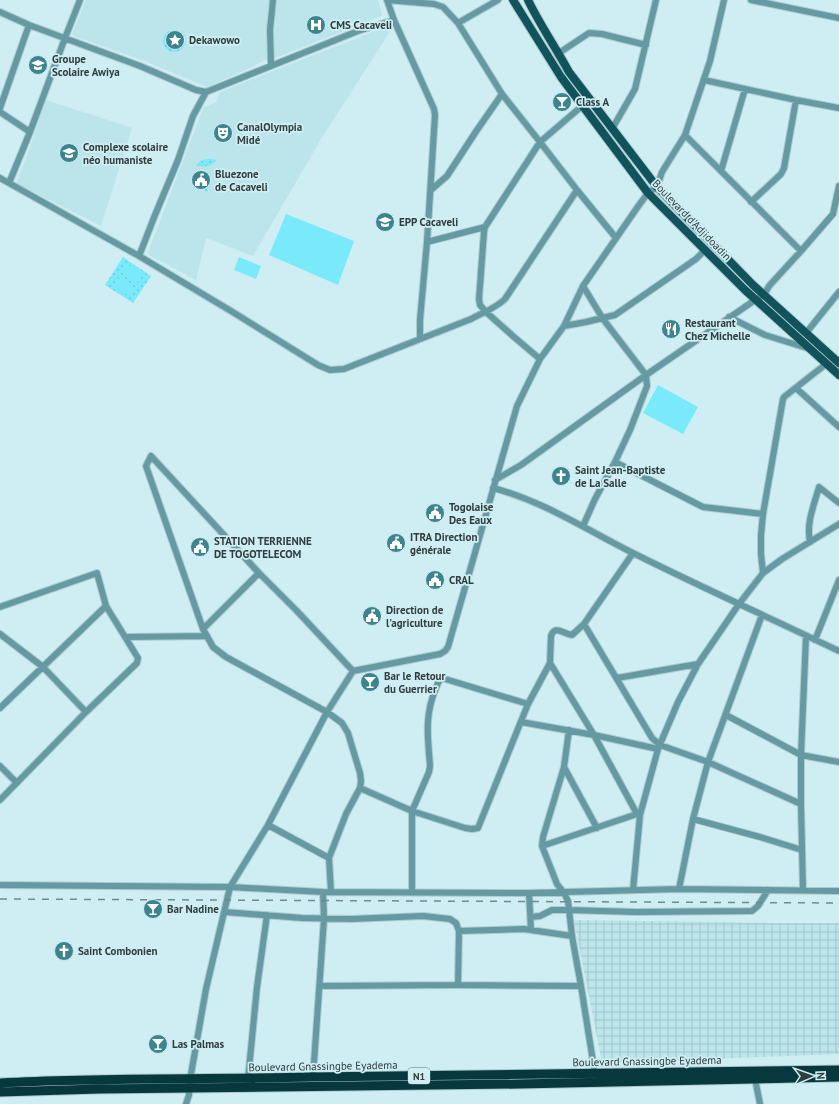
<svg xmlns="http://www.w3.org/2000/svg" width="839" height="1104" viewBox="0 0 839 1104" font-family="'PT Sans',sans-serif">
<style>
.built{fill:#bbe5ea}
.industrial{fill:url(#industrial-grid)}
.grass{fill:url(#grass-dots)}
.garden{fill:#7aeafa}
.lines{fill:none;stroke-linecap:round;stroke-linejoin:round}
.minor-casing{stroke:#aecbcf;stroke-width:8}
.major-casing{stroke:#aecbcf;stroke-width:10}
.highway-casing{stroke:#aecbcf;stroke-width:11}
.minor{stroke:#669aa2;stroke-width:6}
.major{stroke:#10535b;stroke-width:8}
.highway{stroke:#07383e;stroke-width:9}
.rail{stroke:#74898c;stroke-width:1.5;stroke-dasharray:7 7;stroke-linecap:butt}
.labels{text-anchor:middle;stroke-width:3.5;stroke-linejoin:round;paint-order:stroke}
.shield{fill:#ceeef3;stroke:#5f7275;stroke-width:1}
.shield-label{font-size:10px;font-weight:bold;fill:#303d3f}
.poi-label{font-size:11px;font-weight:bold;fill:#303d3f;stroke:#ceeef3;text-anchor:start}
.street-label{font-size:11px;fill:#303d3f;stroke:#ceeef3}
</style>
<defs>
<pattern id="industrial-grid" width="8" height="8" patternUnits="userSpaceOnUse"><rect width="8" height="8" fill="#bbe5ea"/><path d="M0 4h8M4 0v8" fill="none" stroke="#a1c5ca"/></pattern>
<pattern id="grass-dots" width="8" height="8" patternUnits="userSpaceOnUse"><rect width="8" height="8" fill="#7aeafa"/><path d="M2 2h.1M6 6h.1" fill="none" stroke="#6acad7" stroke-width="1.8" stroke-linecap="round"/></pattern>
</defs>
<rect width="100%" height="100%" fill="#ceeef3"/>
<!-- built -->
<path class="built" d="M86 0H270L267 22 269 58 255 65 254 66 207 87 142 60 74 36 72 34Z
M277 0H378L382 14 381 16 275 58 272 56Z
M390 25 393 27 321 139 253 256 206 238 196 280 149 255 148 252 204 106 206 107 216 102 220 92Z
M46 100 132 128 101 226 18 184 17 181 29 150Z"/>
<!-- industrial -->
<path class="industrial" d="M574 920 779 923H839V1054L602 1063Z"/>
<!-- grass -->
<path class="grass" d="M163 41a11 11 0 1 1 22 0a11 11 0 1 1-22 0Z
M206 159H211L217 160C211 167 204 168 196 165L200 161Z
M193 173C202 177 206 183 208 192 200 188 196 182 193 173Z
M123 257 151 276 133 303 105 285Z"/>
<!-- garden -->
<path class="garden" d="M286 214 354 241 338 285 269 255Z
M239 257 261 266 256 279 234 270Z
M127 264 143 275 138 282 123 272Z
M118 278 134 289 129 296 113 286Z
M658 385 698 407 683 434 643 413Z"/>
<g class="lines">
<!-- minor casing -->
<g class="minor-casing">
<path id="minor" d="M387 0 394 20 434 109 435 115 427 242 420 320V339
M387 0 434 4 443 7 458 23 502 94 540 142 577 190 616 238
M751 0 839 18
M0 12 29 25 140 66 196 90 206 92 358 31 394 20
M458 23 498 0
M559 53 589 33 602 34 646 45
M271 65 270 30 273 0
M704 80 796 100 839 108
M0 108 29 25
M0 112 30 132
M612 129 635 89 656 0
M685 135 801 251
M721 171 745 89
M0 178 9 183 139 256 231 311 318 365 330 370 344 369 471 319C482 313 496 308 505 299L577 190
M9 183 30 132 65 38 80 0
M431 190 447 176 477 130 502 94
M751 202 781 174 784 168 796 100
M427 242 485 227
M139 256 155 215 178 160 193 116 206 92
M729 317 765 335 810 349
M564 326 586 322 615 315 696 259 705 250
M806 333 839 292
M540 359 514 337 486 312 480 305 479 299 484 232 485 227 540 142 582 106 590 101
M796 388 839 427
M615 462 703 507 763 514
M495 480 521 465 646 375 755 300 764 295 769 286 801 251 833 214 839 186
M493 488C543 501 587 530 633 553 701 587 770 618 839 651
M583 526 595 499 615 462 630 430 647 386 646 375 603 319 583 286
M810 542C806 523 814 505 819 487L839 503
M763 573 761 554V535L763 514 783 399 784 397 826 364
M0 607 97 573 106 606 138 658 137 663 86 712 0 800
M584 624 652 738 660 745 708 762 801 804
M203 629 259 573
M0 634 43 667 86 712
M126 637 207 636
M815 640 839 580
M550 663 594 735 637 814 640 815
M617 678 698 664
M0 708 106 606
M726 715 801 755 839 762
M521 722 594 735 658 749
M569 730 564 767 543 837 542 846 557 884 564 893 568 901 572 936 581 986 595 1074
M0 766 17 783
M564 767 597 828
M360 788 412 811 465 828 472 829 478 828 528 704 550 663 551 636C555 624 563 634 572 635L584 624 633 553
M693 819 760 837 802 850
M268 825 329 858
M542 846 637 814
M0 885 230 887 323 892 529 893 679 889 839 891
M679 889 693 819 708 762 762 615
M633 890 640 815 658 749 678 702 698 664 739 604 763 573 782 559 839 524
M803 890 801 804V755L806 636
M331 892 329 858 346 814 360 788 361 781 360 773 348 733 342 723 327 712 226 657 213 647 203 629 146 466 151 456 259 573 296 610 353 671
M412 892V811L429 772 430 766C428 738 424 716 436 688 438 684 438 680 442 678L528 704
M529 893 531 930
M225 912 302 918 351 919 423 916 450 919 456 923 459 931 458 985
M531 917 540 916 552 910H569L636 912 752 911 758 906 768 890
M459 931 524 929 572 936
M320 986 458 985 581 986
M313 1077 324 919 323 892
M248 1079 257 987 267 915
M755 1079 760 1104
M186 1104 189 1095 190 1080 206 989 230 887 268 825 327 712 353 671 440 654 445 651 448 647 517 406 540 359 564 326 583 286 639 205 648 193 657 187 662 172 685 135 710 61 724 0"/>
</g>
<!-- major casing -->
<g class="major-casing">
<path id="major" d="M513 0 561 77 648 193 745 290 839 375
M528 0C540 25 556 48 569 72L657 187 753 285 839 363"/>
</g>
<!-- highway casing -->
<g class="highway-casing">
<path id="highway" d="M0 1083C104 1077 209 1080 313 1077L839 1070
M0 1092 99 1089 519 1084 839 1077"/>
</g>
<!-- minor -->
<use href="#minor" class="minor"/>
<!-- major -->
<use href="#major" class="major"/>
<!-- highway -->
<use href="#highway" class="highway"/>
<!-- rail -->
<path class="rail" d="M0 899 839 903"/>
</g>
<!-- icons -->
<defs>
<g id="hospital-disc" transform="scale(1)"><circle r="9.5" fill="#3d848e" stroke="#ceeef3"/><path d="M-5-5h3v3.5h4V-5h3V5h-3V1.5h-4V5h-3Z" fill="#fff"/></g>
<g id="sight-disc" transform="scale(1)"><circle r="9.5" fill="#3d848e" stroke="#ceeef3"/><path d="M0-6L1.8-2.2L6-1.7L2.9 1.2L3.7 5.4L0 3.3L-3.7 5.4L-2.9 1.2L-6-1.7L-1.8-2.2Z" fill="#fff"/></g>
<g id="school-disc" transform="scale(1)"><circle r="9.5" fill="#3d848e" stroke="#ceeef3"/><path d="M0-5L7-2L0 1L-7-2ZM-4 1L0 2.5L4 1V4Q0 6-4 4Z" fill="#fff"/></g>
<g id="bar-disc" transform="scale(1)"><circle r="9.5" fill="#3d848e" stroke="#ceeef3"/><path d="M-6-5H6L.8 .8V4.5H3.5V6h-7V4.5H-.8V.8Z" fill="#fff"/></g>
<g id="theatre-disc" transform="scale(1)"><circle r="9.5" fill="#3d848e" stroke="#ceeef3"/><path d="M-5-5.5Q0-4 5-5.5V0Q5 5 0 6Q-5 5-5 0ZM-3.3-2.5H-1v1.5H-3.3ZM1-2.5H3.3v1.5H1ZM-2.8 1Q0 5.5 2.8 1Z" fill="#fff"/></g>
<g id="civic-disc" transform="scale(1)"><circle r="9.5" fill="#3d848e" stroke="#ceeef3"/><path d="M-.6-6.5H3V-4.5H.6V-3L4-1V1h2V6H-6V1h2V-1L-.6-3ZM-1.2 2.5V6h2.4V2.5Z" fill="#fff"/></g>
<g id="restaurant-disc" transform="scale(1)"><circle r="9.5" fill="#3d848e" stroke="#ceeef3"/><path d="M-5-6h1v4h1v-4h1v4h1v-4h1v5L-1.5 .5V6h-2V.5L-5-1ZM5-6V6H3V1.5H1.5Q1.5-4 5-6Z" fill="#fff"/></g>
<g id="church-disc" transform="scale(1)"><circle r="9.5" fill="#3d848e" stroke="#ceeef3"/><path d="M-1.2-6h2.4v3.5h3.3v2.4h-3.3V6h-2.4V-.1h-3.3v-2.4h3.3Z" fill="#fff"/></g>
</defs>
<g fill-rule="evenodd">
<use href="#hospital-disc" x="316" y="25"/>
<use href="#sight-disc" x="175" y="40"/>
<use href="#school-disc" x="38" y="65"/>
<use href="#bar-disc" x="562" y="102"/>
<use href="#theatre-disc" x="223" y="133"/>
<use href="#school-disc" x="69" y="153"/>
<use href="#civic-disc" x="201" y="180"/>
<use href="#school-disc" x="385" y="222"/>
<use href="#restaurant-disc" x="671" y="329"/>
<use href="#church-disc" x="561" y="476"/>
<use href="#civic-disc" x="435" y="513"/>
<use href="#civic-disc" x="396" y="543"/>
<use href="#civic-disc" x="200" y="547"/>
<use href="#civic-disc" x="435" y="580"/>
<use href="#civic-disc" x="372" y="616"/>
<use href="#bar-disc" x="370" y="682"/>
<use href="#bar-disc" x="153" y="909"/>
<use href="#church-disc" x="64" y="951"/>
<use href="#bar-disc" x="158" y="1044"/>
</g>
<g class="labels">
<!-- shield labels -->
<rect class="shield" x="408" y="1068" width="22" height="16" rx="3"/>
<g class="shield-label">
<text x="419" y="1080">N1</text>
</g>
<!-- poi labels -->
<g class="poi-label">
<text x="330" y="29">CMS Cacaveli</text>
<text x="189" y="44">Dekawowo</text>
<text x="52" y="63">Groupe<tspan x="52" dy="13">Scolaire Awiya</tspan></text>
<text x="576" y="106">Class A</text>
<text x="237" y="131">CanalOlympia<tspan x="237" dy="13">Midé</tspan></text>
<text x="83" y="151">Complexe scolaire<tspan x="83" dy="13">néo humaniste</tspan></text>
<text x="215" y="178">Bluezone<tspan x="215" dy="13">de Cacaveli</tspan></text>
<text x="399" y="226">EPP Cacaveli</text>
<text x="685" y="327">Restaurant<tspan x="685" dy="13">Chez Michelle</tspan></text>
<text x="575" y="474">Saint Jean-Baptiste<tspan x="575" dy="13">de La Salle</tspan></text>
<text x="449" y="511">Togolaise<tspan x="449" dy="13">Des Eaux</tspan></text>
<text x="410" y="541">ITRA Direction<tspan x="410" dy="13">générale</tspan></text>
<text x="214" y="545">STATION TERRIENNE<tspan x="214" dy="13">DE TOGOTELECOM</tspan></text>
<text x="449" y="584">CRAL</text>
<text x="386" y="614">Direction de<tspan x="386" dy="13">l'agriculture</tspan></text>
<text x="384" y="680">Bar le Retour<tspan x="384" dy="13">du Guerrier</tspan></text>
<text x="167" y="913">Bar Nadine</text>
<text x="78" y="955">Saint Combonien</text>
<text x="172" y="1048">Las Palmas</text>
</g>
<!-- street labels -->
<g class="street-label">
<text transform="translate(692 220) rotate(46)" y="4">Boulevard d'Adjidoadin</text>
<text transform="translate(647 1061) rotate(-1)" y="4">Boulevard Gnassingbe Eyadema</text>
<text transform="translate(323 1066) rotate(-1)" y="4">Boulevard Gnassingbe Eyadema</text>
</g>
</g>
<!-- north arrow -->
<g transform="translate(811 1076) rotate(88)" stroke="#ceeef3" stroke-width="3" paint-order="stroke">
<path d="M0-3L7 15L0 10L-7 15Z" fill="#303d3f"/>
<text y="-6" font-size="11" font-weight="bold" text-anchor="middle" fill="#303d3f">N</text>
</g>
</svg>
